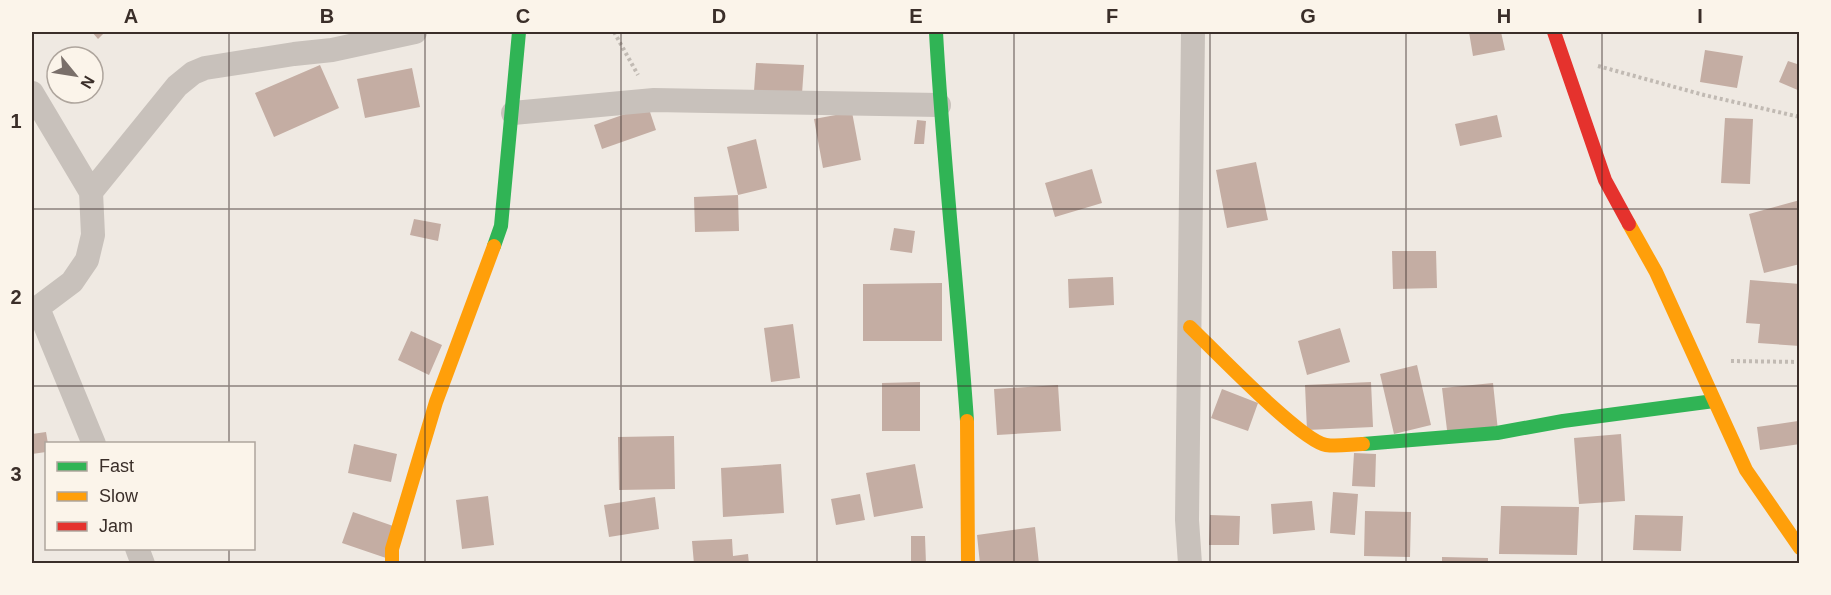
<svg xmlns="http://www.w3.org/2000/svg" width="1831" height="595" viewBox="0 0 1831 595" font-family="Arial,sans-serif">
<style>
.building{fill:#c4ada3}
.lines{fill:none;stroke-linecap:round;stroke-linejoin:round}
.path{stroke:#c1bab3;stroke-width:4;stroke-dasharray:3 3;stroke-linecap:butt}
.street{stroke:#c8c1bb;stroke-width:24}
.fast{stroke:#30b455;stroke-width:14}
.slow{stroke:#ff9f0a;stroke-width:14}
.jam{stroke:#e5322d;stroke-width:14}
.grid{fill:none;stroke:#3a2e29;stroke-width:1.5;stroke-opacity:0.55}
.neatline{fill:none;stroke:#3a2e29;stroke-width:2}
.grid-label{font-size:20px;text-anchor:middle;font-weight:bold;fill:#3a2e29}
</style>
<rect width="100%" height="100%" fill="#efe9e2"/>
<!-- building -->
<path class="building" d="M92 32H103L104 33 98 39Z
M1469 32H1501L1505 50 1473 56Z
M1705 50 1743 56 1737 88 1700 82Z
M1788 61 1800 65V91L1779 82Z
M756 63 804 65 802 94 754 91Z
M320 65 339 108 274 137 255 93Z
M412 68 420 107 365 118 357 79Z
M648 106 656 130 602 149 594 125Z
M852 112 861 160 823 168 814 119Z
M1497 115 1502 137 1460 146 1455 124Z
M1725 118 1753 119 1750 184 1721 183Z
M917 120 926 121 924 144H914Z
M756 139 767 188 738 195 727 147Z
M1256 162 1268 220 1227 228 1216 170Z
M1092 169 1102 203 1055 217 1045 183Z
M738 195 739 231 695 232 694 197Z
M1800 200V264L1764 273 1749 214Z
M414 219 441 224 438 241 410 235Z
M894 228 915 231 912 253 890 250Z
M1392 251H1436L1437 288 1393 289Z
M1113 277 1114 305 1069 308 1068 279Z
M1750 280 1800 284V346L1758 343 1760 324 1746 323Z
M942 283V341H863V284Z
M793 324 800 378 771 382 764 328Z
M1340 328 1350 362 1307 375 1298 341Z
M411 331 442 345 429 375 398 360Z
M1417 365 1431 425 1394 434 1380 374Z
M920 382V431H882V383Z
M1371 382 1373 427 1307 430 1305 385Z
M1493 383 1498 431 1447 430 1442 388Z
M1058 385 1061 431 997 435 994 389Z
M1222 389 1258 403 1248 431 1211 418Z
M1798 421 1800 444 1760 450 1757 427Z
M46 432 48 444 46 452 32 454V434Z
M1621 434 1625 501 1579 504 1574 438Z
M674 436 675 489 619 490 618 437Z
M354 444 397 454 391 482 348 473Z
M1354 453 1376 454 1375 487 1352 486Z
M781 464 784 513 723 517 721 468Z
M915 464 923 508 874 517 866 473Z
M1333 492 1358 494 1355 535 1330 533Z
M860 494 865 520 836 525 831 499Z
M488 496 494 545 462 549 456 500Z
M655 497 659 529 609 537 604 505Z
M1312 501 1315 530 1273 534 1271 504Z
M1501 506 1579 507 1577 555 1499 554Z
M1365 511 1411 512 1410 557 1364 556Z
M353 512 396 527 386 558 342 543Z
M1210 515 1240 516 1239 545H1209Z
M1635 515 1683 516 1681 551 1633 550Z
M1035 527 1039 564H980L977 535Z
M911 536H925L926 564H911Z
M732 539 733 556 748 554 749 564H694L692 541Z
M1442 557 1488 558V564H1442Z"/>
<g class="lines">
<!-- path -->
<path class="path" d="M614 32 638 75
M1598 66 1704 95 1800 117
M1731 361 1800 362"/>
<!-- street -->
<path class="street" d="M32 93 91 192 93 235 87 260 72 282 32 312
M513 113 654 100 939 105
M91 192 177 86 193 73 205 68 294 54 332 50 415 32
M38 308 94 444
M137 548 143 564
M1190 564 1187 520 1193 32"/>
<!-- fast -->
<path class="fast" d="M936 32C943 162 958 291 967 421
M494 246 501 226 519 32
M1363 444 1497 433 1563 421 1714 401"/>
<!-- slow -->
<path class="slow" d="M1629 224 1656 272 1746 470 1800 548
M1190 327C1213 349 1301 441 1326 445 1338 447 1352 444 1363 444
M967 421 968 564
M392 564V549L436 402 494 246"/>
<!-- jam -->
<path class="jam" d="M1554 32 1605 180 1629 224"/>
</g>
<!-- grid -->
<path class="grid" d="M229 32V444M425 32V564M621 32V564M817 32V564M1014 32V564M1210 32V564M1406 32V564M1602 32V564M32 209H1800M32 386H1800M229 548V564"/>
<!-- border -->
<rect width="1831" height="595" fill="none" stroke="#fbf4ea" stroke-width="66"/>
<!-- legend -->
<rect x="45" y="442" width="210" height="108" fill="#fbf4ea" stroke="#aea59d" stroke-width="1.5"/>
<rect x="57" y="462" width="30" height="9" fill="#30b455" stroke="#aea59d" stroke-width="1.5"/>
<text x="99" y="472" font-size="18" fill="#3a2e29">Fast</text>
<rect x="57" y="492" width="30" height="9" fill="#ff9f0a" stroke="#aea59d" stroke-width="1.5"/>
<text x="99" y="502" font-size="18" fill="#3a2e29">Slow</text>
<rect x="57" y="522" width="30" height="9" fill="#e5322d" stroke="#aea59d" stroke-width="1.5"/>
<text x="99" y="532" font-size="18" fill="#3a2e29">Jam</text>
<!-- north arrow -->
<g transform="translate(75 75) rotate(120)"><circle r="28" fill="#fbf4ea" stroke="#aea59d" stroke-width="1.5"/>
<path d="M0-4.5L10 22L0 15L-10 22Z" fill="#796f6a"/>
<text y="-9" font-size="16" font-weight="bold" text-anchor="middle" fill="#3a2e29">N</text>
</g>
<rect x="33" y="33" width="1765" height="529" class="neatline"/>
<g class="grid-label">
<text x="131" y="23">A</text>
<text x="327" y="23">B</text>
<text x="523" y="23">C</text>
<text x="719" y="23">D</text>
<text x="916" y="23">E</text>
<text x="1112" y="23">F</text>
<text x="1308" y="23">G</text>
<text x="1504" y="23">H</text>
<text x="1700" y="23">I</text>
<text x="16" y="128">1</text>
<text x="16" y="304">2</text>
<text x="16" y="481">3</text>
</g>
</svg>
